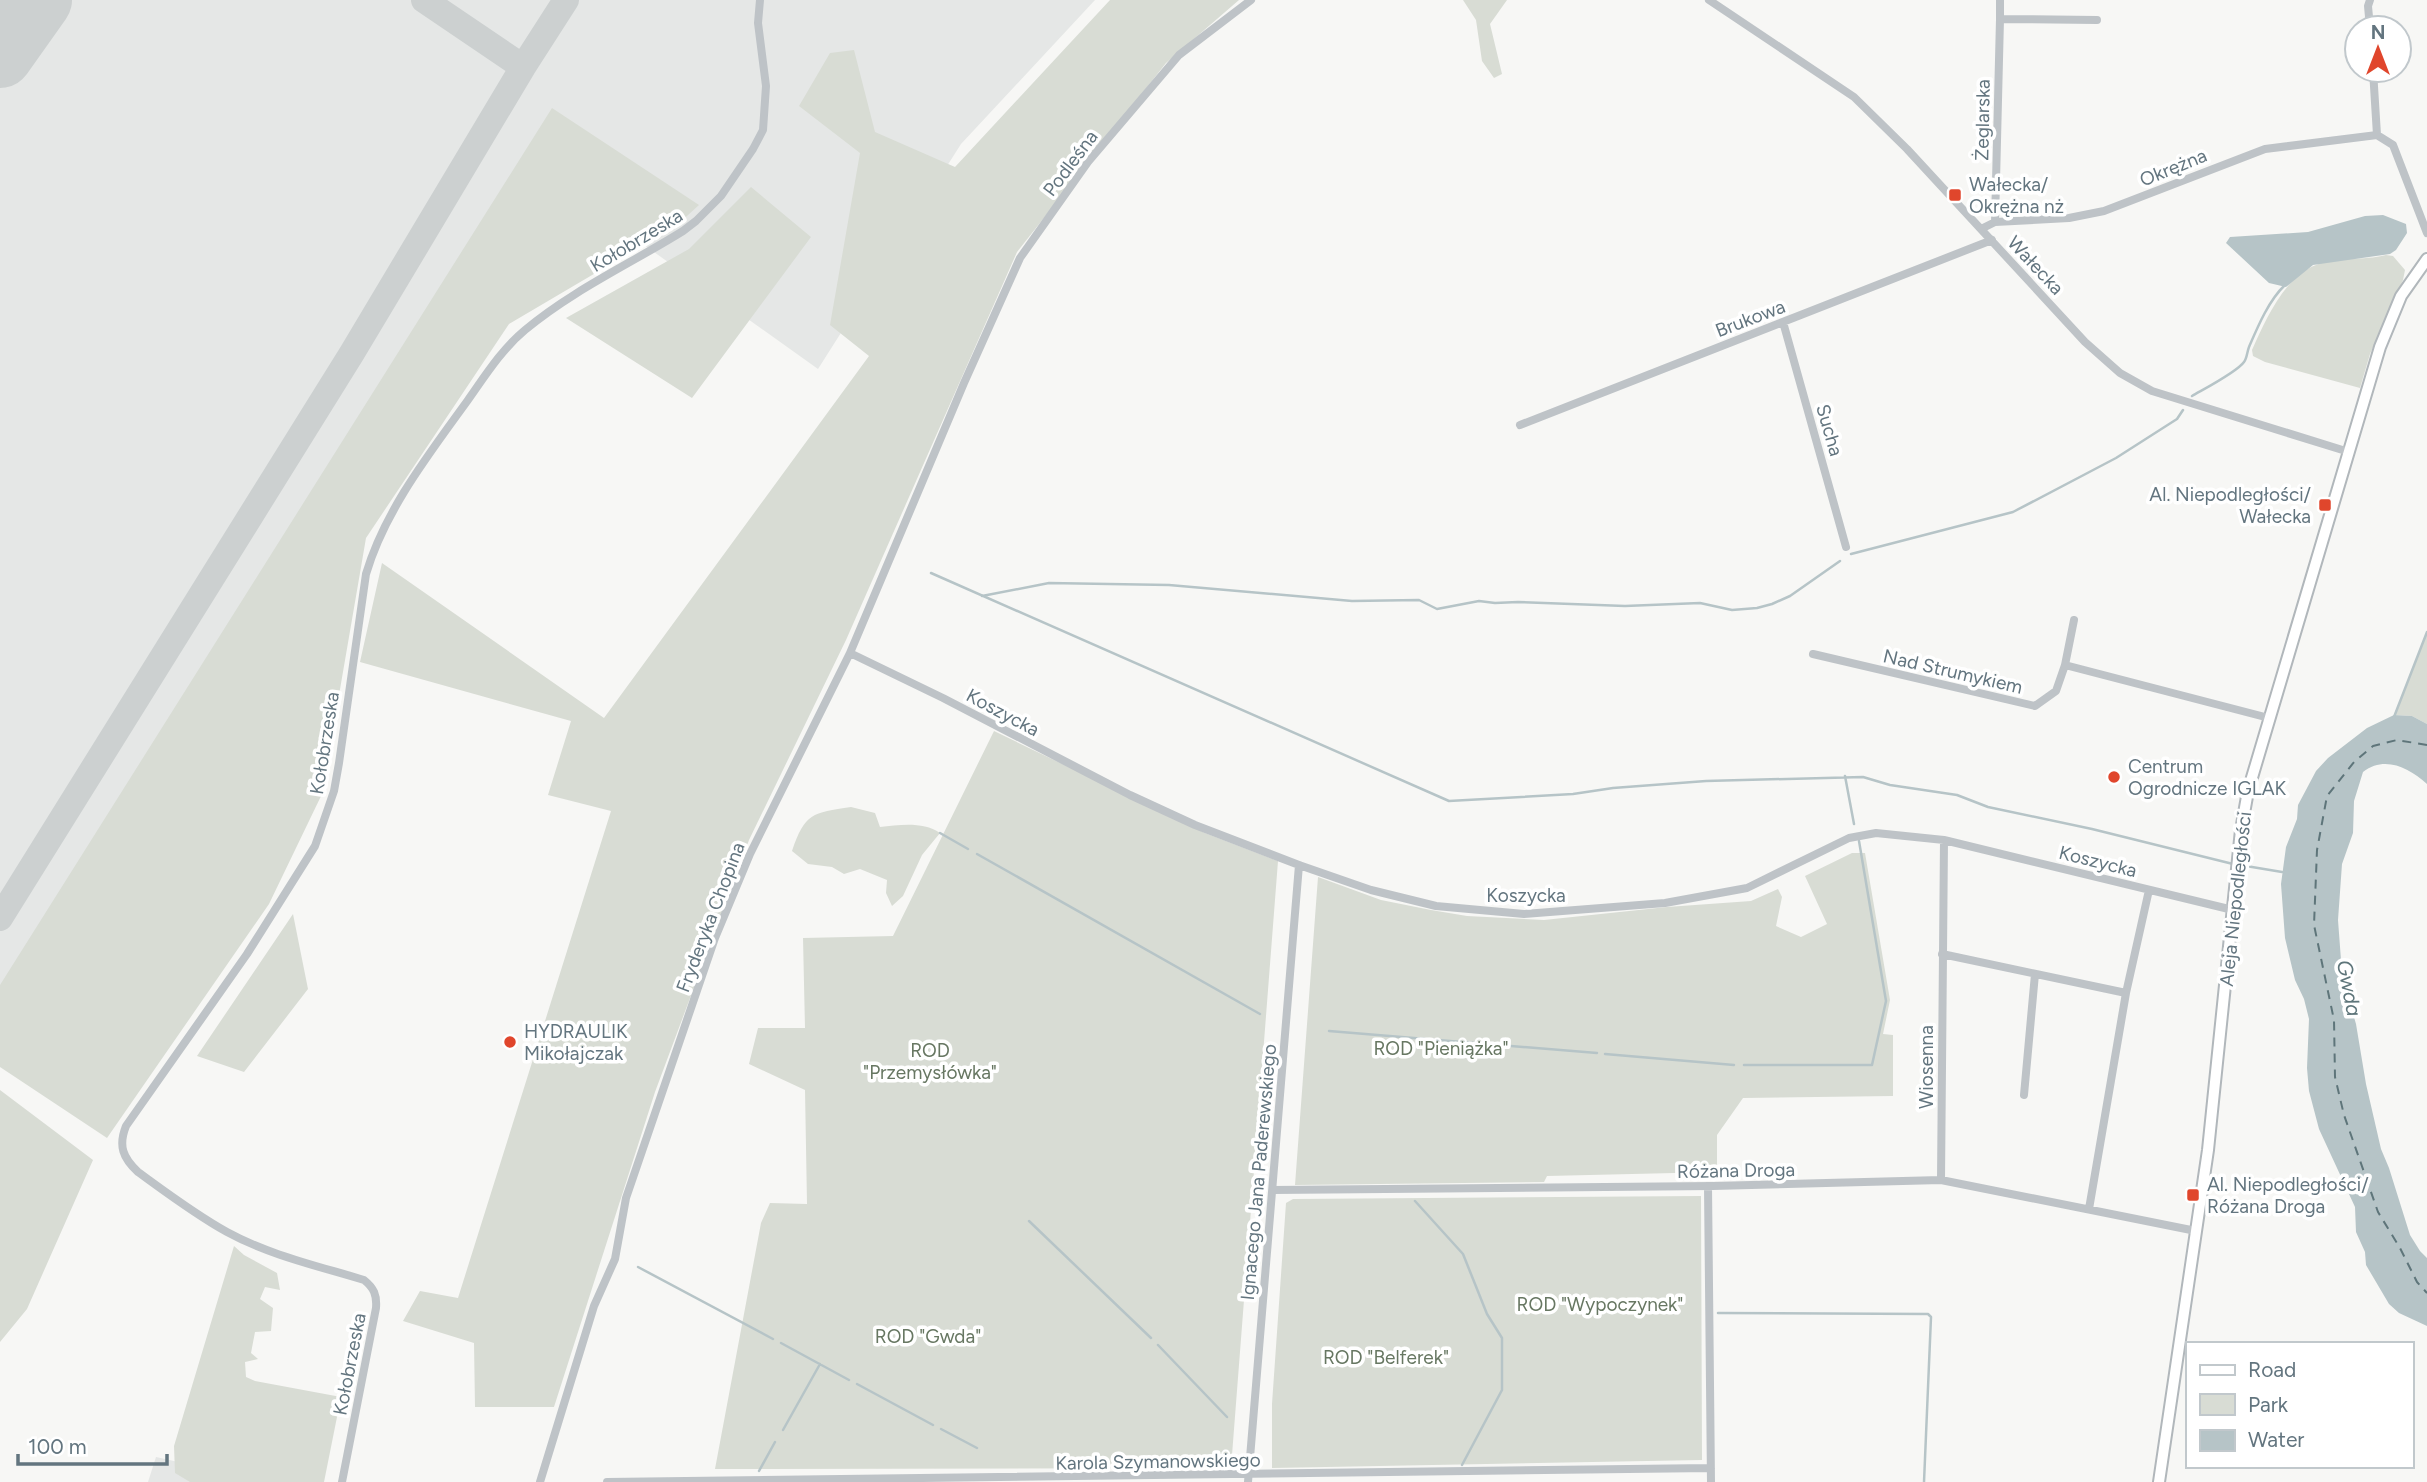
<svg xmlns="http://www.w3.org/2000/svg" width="2427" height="1482" viewBox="0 0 2427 1482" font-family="Figtree,sans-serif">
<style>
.built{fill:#e5e7e6}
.green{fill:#d8dcd4}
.water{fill:#b6c4c7}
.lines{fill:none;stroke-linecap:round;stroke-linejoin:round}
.stream{stroke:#b6c4c7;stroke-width:2.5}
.ferry{stroke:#5e757a;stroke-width:2;stroke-dasharray:9 7;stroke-linecap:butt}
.taxiway{stroke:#ccd0d0;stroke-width:26}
.runway{stroke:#ccd0d0;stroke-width:66}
.secondary-casing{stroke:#b1b7bb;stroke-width:14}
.street{stroke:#bec3c7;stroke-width:8}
.secondary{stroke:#fff;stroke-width:10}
.poi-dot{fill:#e0462c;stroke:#fff;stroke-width:2.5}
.labels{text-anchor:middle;stroke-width:7;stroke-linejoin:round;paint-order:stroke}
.street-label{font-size:19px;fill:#63757f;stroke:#fff}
.poi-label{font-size:19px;fill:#63757f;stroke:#fff;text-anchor:start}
.park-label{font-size:19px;fill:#677762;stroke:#fff}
.water-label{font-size:21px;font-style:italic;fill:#5e757a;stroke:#fff}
</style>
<rect width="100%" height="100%" fill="#f7f7f5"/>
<!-- built -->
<path class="built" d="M0 0H1095L961 144 818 369 532 165 0 1054Z
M156 1457 267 1482H148Z"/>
<!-- green -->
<path class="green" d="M1110 0H1239L1166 63 1017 252 846 640 749 840 655 1092 554 1407H475L474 1343 403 1321 420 1291 458 1298 611 811 548 795 571 721 360 662 382 563 604 718 869 356 830 325 860 153 799 106 830 53 854 50 875 132 955 167Z
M1463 0H1507L1490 24 1502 74 1494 78 1482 61 1476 20Z
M552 108 699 205 677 225 509 324 366 538 322 794 269 904 107 1138 0 1067V985Z
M751 187 811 237 692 398 566 318 689 249Z
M2386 255 2393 256 2405 270 2403 280 2370 354 2360 388 2265 362 2253 356 2252 350C2265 321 2284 277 2316 265 2337 256 2363 261 2386 255Z
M2427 632V724L2412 716 2394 715Z
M994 731 1205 833 1278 861 1231 1468 715 1469 761 1223 770 1203 807 1204 805 1090 749 1064 758 1028H805L803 938 893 936Z
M851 807 875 813 880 827C899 825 923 821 940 833L922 855 903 896 892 906 886 893 887 880 860 869 844 874 832 867 808 864 792 851C805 813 812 813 851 807Z
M1852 853H1865L1890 1000 1883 1034 1893 1035V1096L1743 1098 1717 1135V1172L1547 1176 1544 1182 1295 1185 1318 877 1381 900 1431 910 1467 916 1544 920 1667 907 1751 901 1778 889 1782 897 1776 926 1801 937 1827 924 1805 876Z
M293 914 308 989 244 1072 197 1056Z
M0 1090 93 1160 27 1309 0 1342Z
M1701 1196 1702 1460 1272 1468V1404L1286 1203 1293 1199Z
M234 1246 244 1255 277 1273 280 1290 265 1287 260 1299 273 1308 271 1331 255 1332 251 1353 258 1359 245 1362 246 1377 255 1381 341 1397 324 1482H190L175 1473 174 1446Z"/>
<!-- water -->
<path class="water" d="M2383 215 2406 224 2407 233 2396 250 2390 254 2313 265 2286 287 2269 283 2226 243 2230 237 2308 232 2365 216Z
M2394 715 2412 716 2427 724V784C2409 768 2385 755 2363 772L2354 801 2353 833 2342 864 2338 920 2341 960 2345 986 2356 1024 2366 1084 2381 1149 2389 1168 2410 1235 2420 1251 2427 1258V1326L2399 1313 2389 1304 2366 1265 2365 1252 2356 1232 2355 1207 2319 1129 2309 1091 2307 1068 2309 1019 2304 999 2295 980 2285 938 2281 884 2286 847 2297 819 2298 805 2316 771 2328 758 2367 728Z"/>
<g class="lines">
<!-- stream -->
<path class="stream" d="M2192 396C2204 389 2237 372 2244 362 2247 358 2247 352 2249 347 2258 326 2269 300 2285 285
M1851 554 2013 512 2116 458 2177 419 2183 410
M931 573 1449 801 1573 794 1613 788 1706 781 1863 777 1890 785 1957 795 1988 807 2092 829 2233 864
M982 596 1049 583 1169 585 1352 601 1419 600 1437 609 1479 601 1495 603 1518 602 1625 606 1700 603 1732 610 1757 608 1772 604 1790 596 1840 561
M2394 717 2427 632
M1845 776 1854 824
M940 833 968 849
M977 854 1260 1014
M2240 865 2282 872
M1329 1031 1597 1053
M1605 1054 1734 1065
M1744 1065H1872L1886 1001 1859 841
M1415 1201 1463 1254 1487 1314 1502 1338V1390L1462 1465
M1029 1221 1151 1338
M638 1267 773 1339
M1718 1313 1928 1314 1931 1317 1924 1482
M781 1343 849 1380
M1158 1345 1227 1417
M857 1384 933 1425
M941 1429 977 1448
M783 1430 820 1364
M759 1471 775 1442"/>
<!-- ferry -->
<path class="ferry" d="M2427 745 2397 740 2373 746 2354 762 2327 796 2317 850 2314 925 2334 1020 2335 1077 2344 1115 2378 1212 2400 1248 2417 1282 2427 1293"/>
<!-- taxiway -->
<path class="taxiway" d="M424 0 523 67
M0 918 352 353 523 67 566 0"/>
<!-- runway -->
<path class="runway" d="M0 55 39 0"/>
<!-- secondary casing -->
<g class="secondary-casing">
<path id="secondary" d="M2159 1482 2208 1150 2241 830 2248 791 2380 347 2401 296 2427 259"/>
</g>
<!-- street -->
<path class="street" d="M1709 0 1854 97 1907 149 2085 342 2120 373 2152 391 2349 452
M2000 19V0
M2370 28 2368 6 2370 0
M2373 70 2377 135 2393 145 2427 233
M1995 222 2000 19 2097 20
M1981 229 1995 222 2069 218 2104 211 2265 149 2377 135
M1783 322 1846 547
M1520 425 1992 240
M850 653 943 698 1130 795 1195 825 1299 865 1371 890 1436 906 1524 914 1665 903 1747 888 1849 838 1876 833 1944 840 2233 910
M1813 654 2035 706 2056 691 2065 665 2074 620
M2065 665 2269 718
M1942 954 2126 993
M2024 1095 2035 974
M1941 1180 1944 840
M1708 1186 1711 1482
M1273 1190 1713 1186 1941 1180 2196 1231
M2089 1209 2126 993 2149 890
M342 1482 376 1308C377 1295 374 1288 364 1280 318 1266 269 1255 227 1232 196 1215 167 1193 138 1172 123 1158 118 1146 126 1126L247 954 315 846 334 791 339 763 366 574C385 510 429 454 468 400 485 376 502 349 525 330 573 290 630 264 683 231L696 221 721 196 753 149 763 130 766 86 758 23 760 0
M540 1482 594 1306 615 1259 626 1198 715 938 750 854 850 653 964 383 1020 258 1088 162 1179 55 1251 0
M607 1482 1711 1468
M1248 1482 1299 865"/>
<!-- secondary -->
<use href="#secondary" class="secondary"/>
</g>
<!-- markers -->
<g class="poi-dot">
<rect x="1948" y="188" width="14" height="14" rx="3.5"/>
<rect x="2318" y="498" width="14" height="14" rx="3.5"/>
<circle cx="2114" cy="777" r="7"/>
<circle cx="510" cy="1042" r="7"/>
<rect x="2186" y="1188" width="14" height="14" rx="3.5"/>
</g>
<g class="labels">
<!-- street labels -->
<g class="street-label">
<text transform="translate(1982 120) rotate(-89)" y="7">Żeglarska</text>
<text transform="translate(1070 163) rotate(-53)" y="7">Podleśna</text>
<text transform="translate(2173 167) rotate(-22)" y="7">Okrężna</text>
<text transform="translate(636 240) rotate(-31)" y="7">Kołobrzeska</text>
<text transform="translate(2036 265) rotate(47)" y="7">Wałecka</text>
<text transform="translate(1750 318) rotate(-21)" y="7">Brukowa</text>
<text transform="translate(1830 430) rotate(74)" y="7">Sucha</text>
<text transform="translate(1953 671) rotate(13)" y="7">Nad Strumykiem</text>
<text transform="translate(1003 712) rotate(28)" y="7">Koszycka</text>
<text transform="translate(324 743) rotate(-81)" y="7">Kołobrzeska</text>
<text transform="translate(2098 861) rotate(14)" y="7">Koszycka</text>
<text x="1526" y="902">Koszycka</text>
<text transform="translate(2235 899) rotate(-84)" y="7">Aleja Niepodległości</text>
<text transform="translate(710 917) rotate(-69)" y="7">Fryderyka Chopina</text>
<text transform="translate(1926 1067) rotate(-90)" y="7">Wiosenna</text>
<text transform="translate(1736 1170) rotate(-1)" y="7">Różana Droga</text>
<text transform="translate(1258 1172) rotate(-85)" y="7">Ignacego Jana Paderewskiego</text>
<text transform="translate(349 1364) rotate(-79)" y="7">Kołobrzeska</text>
<text transform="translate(1158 1461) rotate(-1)" y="7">Karola Szymanowskiego</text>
</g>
<!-- poi labels -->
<g class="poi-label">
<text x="1969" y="191">Wałecka/<tspan x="1969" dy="22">Okrężna nż</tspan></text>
<text x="2311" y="501" text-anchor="end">Al. Niepodległości/<tspan x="2311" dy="22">Wałecka</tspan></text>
<text x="2128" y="773">Centrum<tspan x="2128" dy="22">Ogrodnicze IGLAK</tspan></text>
<text x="524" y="1038">HYDRAULIK<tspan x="524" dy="22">Mikołajczak</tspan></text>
<text x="2207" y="1191">Al. Niepodległości/<tspan x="2207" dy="22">Różana Droga</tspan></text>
</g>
<!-- park labels -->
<g class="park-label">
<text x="1441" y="1055">ROD "Pieniążka"</text>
<text x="930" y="1057">ROD<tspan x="930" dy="22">"Przemysłówka"</tspan></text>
<text x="1600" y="1311">ROD "Wypoczynek"</text>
<text x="928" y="1343">ROD "Gwda"</text>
<text x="1386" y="1364">ROD "Belferek"</text>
</g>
<!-- water labels -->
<g class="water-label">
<text transform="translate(2349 988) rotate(79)" y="7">Gwda</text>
</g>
</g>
<!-- legend -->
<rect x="2186" y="1342" width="228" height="126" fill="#ffffff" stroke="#c1c8cc" stroke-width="2"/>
<rect x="2200" y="1365" width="35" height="10" fill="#ffffff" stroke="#c1c8cc" stroke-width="2"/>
<text x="2248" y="1377" font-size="21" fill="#63757f">Road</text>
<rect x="2200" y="1394" width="35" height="21" fill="#d8dcd4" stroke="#c1c8cc" stroke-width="2"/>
<text x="2248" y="1412" font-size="21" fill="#63757f">Park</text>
<rect x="2200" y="1430" width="35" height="21" fill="#b6c4c7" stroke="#c1c8cc" stroke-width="2"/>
<text x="2248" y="1447" font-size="21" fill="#63757f">Water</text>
<!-- north arrow -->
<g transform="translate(2378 49)"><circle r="33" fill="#ffffff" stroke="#c1c8cc" stroke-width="2"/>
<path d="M0-5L12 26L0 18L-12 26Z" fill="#e0462c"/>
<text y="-10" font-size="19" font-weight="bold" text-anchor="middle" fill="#63757f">N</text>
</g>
<!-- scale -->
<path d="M18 1454v10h149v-10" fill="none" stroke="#63757f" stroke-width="3.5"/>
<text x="28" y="1454" font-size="21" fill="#63757f" stroke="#ffffff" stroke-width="5" paint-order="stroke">100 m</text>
</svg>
